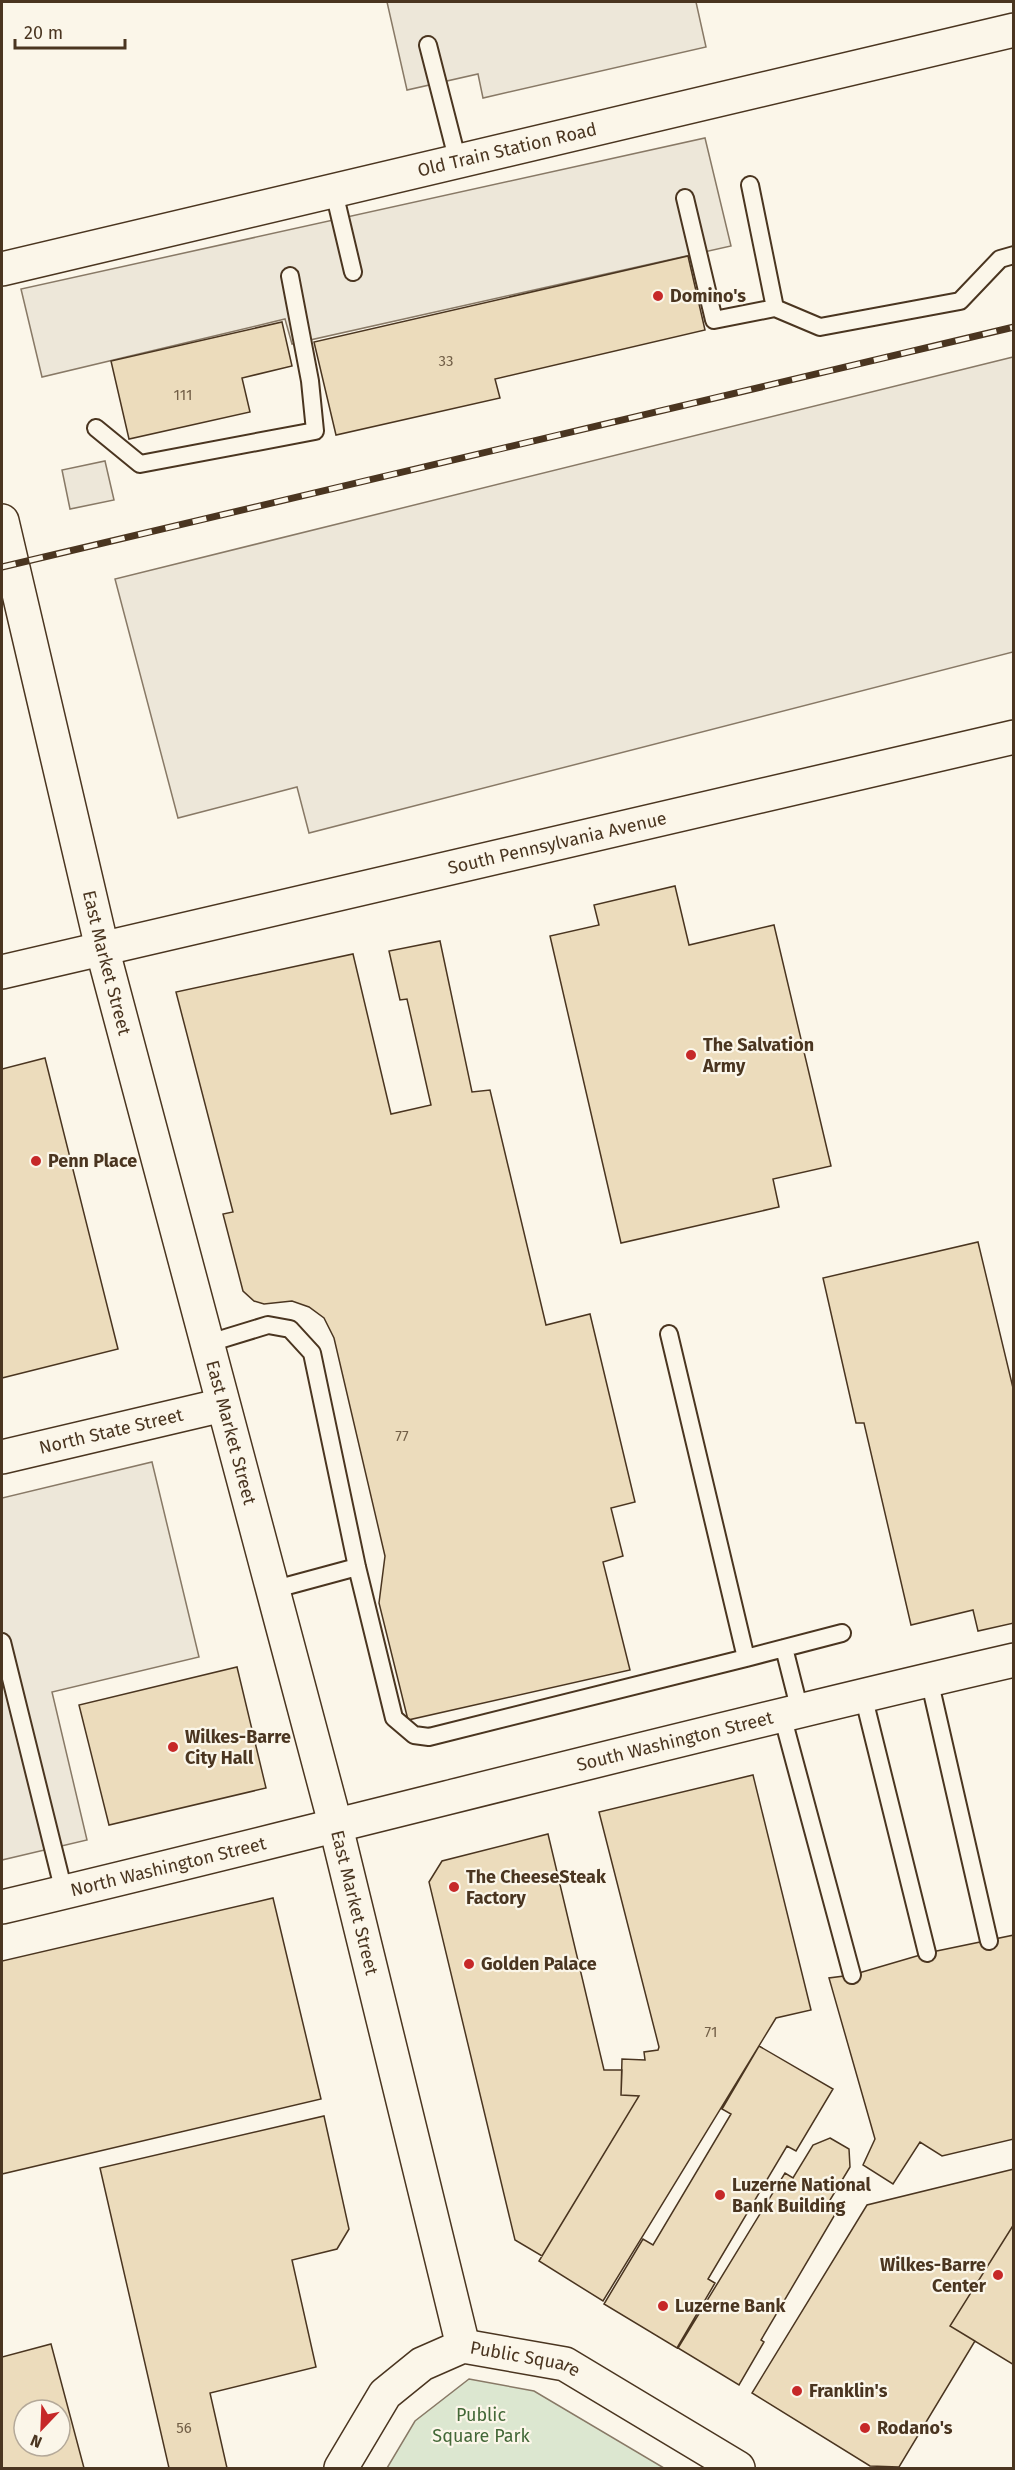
<svg xmlns="http://www.w3.org/2000/svg" width="1015" height="2470" viewBox="0 0 1015 2470" font-family="'Fira Sans',sans-serif">
<style>
.green{fill:#dce7d0;stroke:#887966;stroke-width:1.5}
.parking{fill:#ede7d9;stroke:#887966;stroke-width:1.5}
.building{fill:#ecdcbc;stroke:#4a3520;stroke-width:1.5;fill-rule:evenodd}
.lines{fill:none;stroke-linecap:round;stroke-linejoin:round}
.lane-casing{stroke:#4a3520;stroke-width:20}
.street-casing{stroke:#4a3520;stroke-width:36}
.secondary-casing{stroke:#4a3520;stroke-width:36}
.lane{stroke:#fbf6e9;stroke-width:16}
.street{stroke:#fbf6e9;stroke-width:33}
.secondary{stroke:#fbf6e9;stroke-width:33}
.rail-casing{stroke:#4a3520;stroke-width:7}
.rail{stroke:#fbf6e9;stroke-width:4.5;stroke-dasharray:14;stroke-linecap:butt}
.poi-dot{fill:#c62828;stroke:#fbf6e9;stroke-width:2}
.labels{text-anchor:middle;stroke-width:4.5;stroke-linejoin:round;paint-order:stroke}
.number-label{font-size:15px;fill:#725f47}
.street-label{font-size:18px;fill:#4a3520;stroke:#fbf6e9}
.poi-label{font-size:18px;font-weight:bold;fill:#4a3520;stroke:#fbf6e9;text-anchor:start}
.park-label{font-size:18px;fill:#436837;stroke:#fbf6e9}
</style>
<rect width="100%" height="100%" fill="#fbf6e9"/>
<!-- green -->
<path class="green" d="M469 2379 534 2391 664 2468H387L415 2421Z"/>
<!-- parking -->
<path class="parking" d="M387 2H696L706 47 483 98 478 74 407 90Z
M705 138 731 246 292 344 285 319 42 377 21 289Z
M1013 357V652L309 833 297 787 178 818 115 579Z
M105 461 114 500 70 509 62 470Z
M152 1462 199 1657 52 1692 87 1840 2 1860V1498Z"/>
<!-- building -->
<path class="building" d="M688 256 705 330 495 379 500 398 336 435 314 342Z
M282 322 292 366 242 378 250 412 129 439 111 361Z
M675 886 689 945 774 925 831 1166 773 1179 779 1207 621 1243 550 936 599 925 594 905Z
M440 941 472 1092 490 1090 546 1325 590 1314 635 1502 611 1508 623 1556 603 1562 630 1670 408 1720 379 1603 385 1556 334 1338 324 1318 309 1307 292 1301 264 1304 254 1301 243 1291 223 1214 233 1212 176 992 353 954 391 1114 431 1105 407 999 400 1000 389 951Z
M45 1058 118 1349 2 1378V1069Z
M978 1242 1014 1392V1623L978 1631 973 1610 911 1625 864 1423H856L823 1278Z
M237 1667 266 1788 109 1825 79 1705Z
M753 1775 811 2010 776 2018 603 2301 539 2261 639 2096 621 2095 622 2059 645 2060 644 2052 658 2050 659 2047 599 1812Z
M548 1834 604 2070H622L621 2095 639 2096 542 2256 515 2240 429 1882 442 1861Z
M273 1898 321 2099 2 2174V1961Z
M1014 1935V2139L942 2156 920 2142 893 2184 863 2165 875 2139 829 1978 852 1975 927 1953Z
M759 2046 833 2089 796 2151 787 2146 708 2279 715 2283 677 2348 604 2304 643 2239 653 2245 731 2114 722 2109Z
M324 2116 349 2229 337 2249 292 2260 316 2367 210 2393 227 2468H169L100 2168Z
M830 2138 849 2149 850 2167 830 2200 840 2206 761 2340 764 2342 739 2385 678 2348 785 2173 793 2178 813 2145Z
M1014 2169V2224L950 2326 975 2341 899 2467 870 2466 752 2393 867 2205Z
M1014 2224V2365L950 2326Z
M51 2344 84 2468H2V2357ZM24 2410H60V2446H24Z"/>
<g class="lines">
<!-- lane casing -->
<g class="lane-casing">
<path id="lane" d="M428 45 458 162
M334 192 353 272
M685 198 714 320 775 308 750 185
M775 308 820 327 960 301 1000 259 1014 255
M96 428 140 464 315 431 310 381 290 276
M669 1334 746 1658 842 1633
M206 1344 268 1325 290 1329 312 1353 357 1567 394 1718 414 1735 429 1737 746 1658
M272 1590 357 1567
M2 1642 64 1892
M784 1648 800 1711
M929 1679 989 1941
M863 1695 927 1953
M782 1715 852 1975"/>
</g>
<!-- street casing -->
<g class="street-casing">
<g id="street">
<path id="s1" d="M2 269 1014 30"/>
<path id="s2" d="M2 1457 223 1405"/>
</g>
</g>
<!-- secondary casing -->
<g class="secondary-casing">
<g id="secondary">
<path id="s3" d="M2 521 102 948 336 1827 463 2346"/>
<path id="s4" d="M2 972 1014 737"/>
<path id="s5" d="M2 1907C339 1827 675 1738 1014 1660"/>
<path id="s6" d="M341 2468 385 2394 422 2364 463 2346 565 2364 738 2468"/>
</g>
</g>
<!-- lane -->
<use href="#lane" class="lane"/>
<!-- street -->
<use href="#street" class="street"/>
<!-- secondary -->
<use href="#secondary" class="secondary"/>
<!-- rail casing -->
<g class="rail-casing">
<path id="rail" d="M2 567 1014 327"/>
</g>
<!-- rail -->
<use href="#rail" class="rail"/>
</g>
<!-- markers -->
<g class="poi-dot">
<circle cx="658" cy="296" r="6"/>
<circle cx="691" cy="1055" r="6"/>
<circle cx="36" cy="1161" r="6"/>
<circle cx="173" cy="1747" r="6"/>
<circle cx="454" cy="1887" r="6"/>
<circle cx="469" cy="1964" r="6"/>
<circle cx="720" cy="2195" r="6"/>
<circle cx="998" cy="2275" r="6"/>
<circle cx="663" cy="2306" r="6"/>
<circle cx="797" cy="2391" r="6"/>
<circle cx="865" cy="2428" r="6"/>
</g>
<g class="labels">
<!-- number labels -->
<g class="number-label">
<text x="446" y="366">33</text>
<text x="183" y="400">111</text>
<text x="402" y="1441">77</text>
<text x="711" y="2037">71</text>
<text x="184" y="2433">56</text>
</g>
<!-- street labels -->
<g class="street-label">
<text dy="6" stroke="none"><textPath href="#s1" startOffset="519">Old Train Station Road</textPath></text>
<text dy="6" stroke="none"><textPath href="#s4" startOffset="570">South Pennsylvania Avenue</textPath></text>
<text dy="6" stroke="none"><textPath href="#s3" startOffset="454">East Market Street</textPath></text>
<text dy="6" stroke="none"><textPath href="#s2" startOffset="112">North State Street</textPath></text>
<text dy="6" stroke="none"><textPath href="#s3" startOffset="940">East Market Street</textPath></text>
<text dy="6" stroke="none"><textPath href="#s5" startOffset="693">South Washington Street</textPath></text>
<text dy="6" stroke="none"><textPath href="#s5" startOffset="171">North Washington Street</textPath></text>
<text dy="6" stroke="none"><textPath href="#s3" startOffset="1426">East Market Street</textPath></text>
<text dy="6" stroke="none"><textPath href="#s6" startOffset="242">Public Square</textPath></text>
</g>
<!-- poi labels -->
<g class="poi-label">
<text x="670" y="302">Domino's</text>
<text x="703" y="1051">The Salvation<tspan x="703" dy="21">Army</tspan></text>
<text x="48" y="1167">Penn Place</text>
<text x="185" y="1743">Wilkes-Barre<tspan x="185" dy="21">City Hall</tspan></text>
<text x="466" y="1883">The CheeseSteak<tspan x="466" dy="21">Factory</tspan></text>
<text x="481" y="1970">Golden Palace</text>
<text x="732" y="2191">Luzerne National<tspan x="732" dy="21">Bank Building</tspan></text>
<text x="986" y="2271" text-anchor="end">Wilkes-Barre<tspan x="986" dy="21">Center</tspan></text>
<text x="675" y="2312">Luzerne Bank</text>
<text x="809" y="2397">Franklin's</text>
<text x="877" y="2434">Rodano's</text>
</g>
<!-- park labels -->
<g class="park-label">
<text x="481" y="2421">Public<tspan x="481" dy="21">Square Park</tspan></text>
</g>
</g>
<!-- border -->
<rect width="1015" height="2470" fill="none" stroke="#4a3520" stroke-width="6"/>
<!-- north arrow -->
<g transform="translate(42 2428) rotate(203)"><circle r="28" fill="#fbf6e9" stroke="#b4a999" stroke-width="1.5"/>
<path d="M0-4.5L10 22L0 15L-10 22Z" fill="#c62828"/>
<text y="-9" font-size="16" font-weight="bold" text-anchor="middle" fill="#4a3520">N</text>
</g>
<!-- scale -->
<path d="M15 39v9h110v-9" fill="none" stroke="#4a3520" stroke-width="3"/>
<text x="24" y="39" font-size="18" fill="#4a3520" stroke="#fbf6e9" stroke-width="4.5" paint-order="stroke">20 m</text>
</svg>
